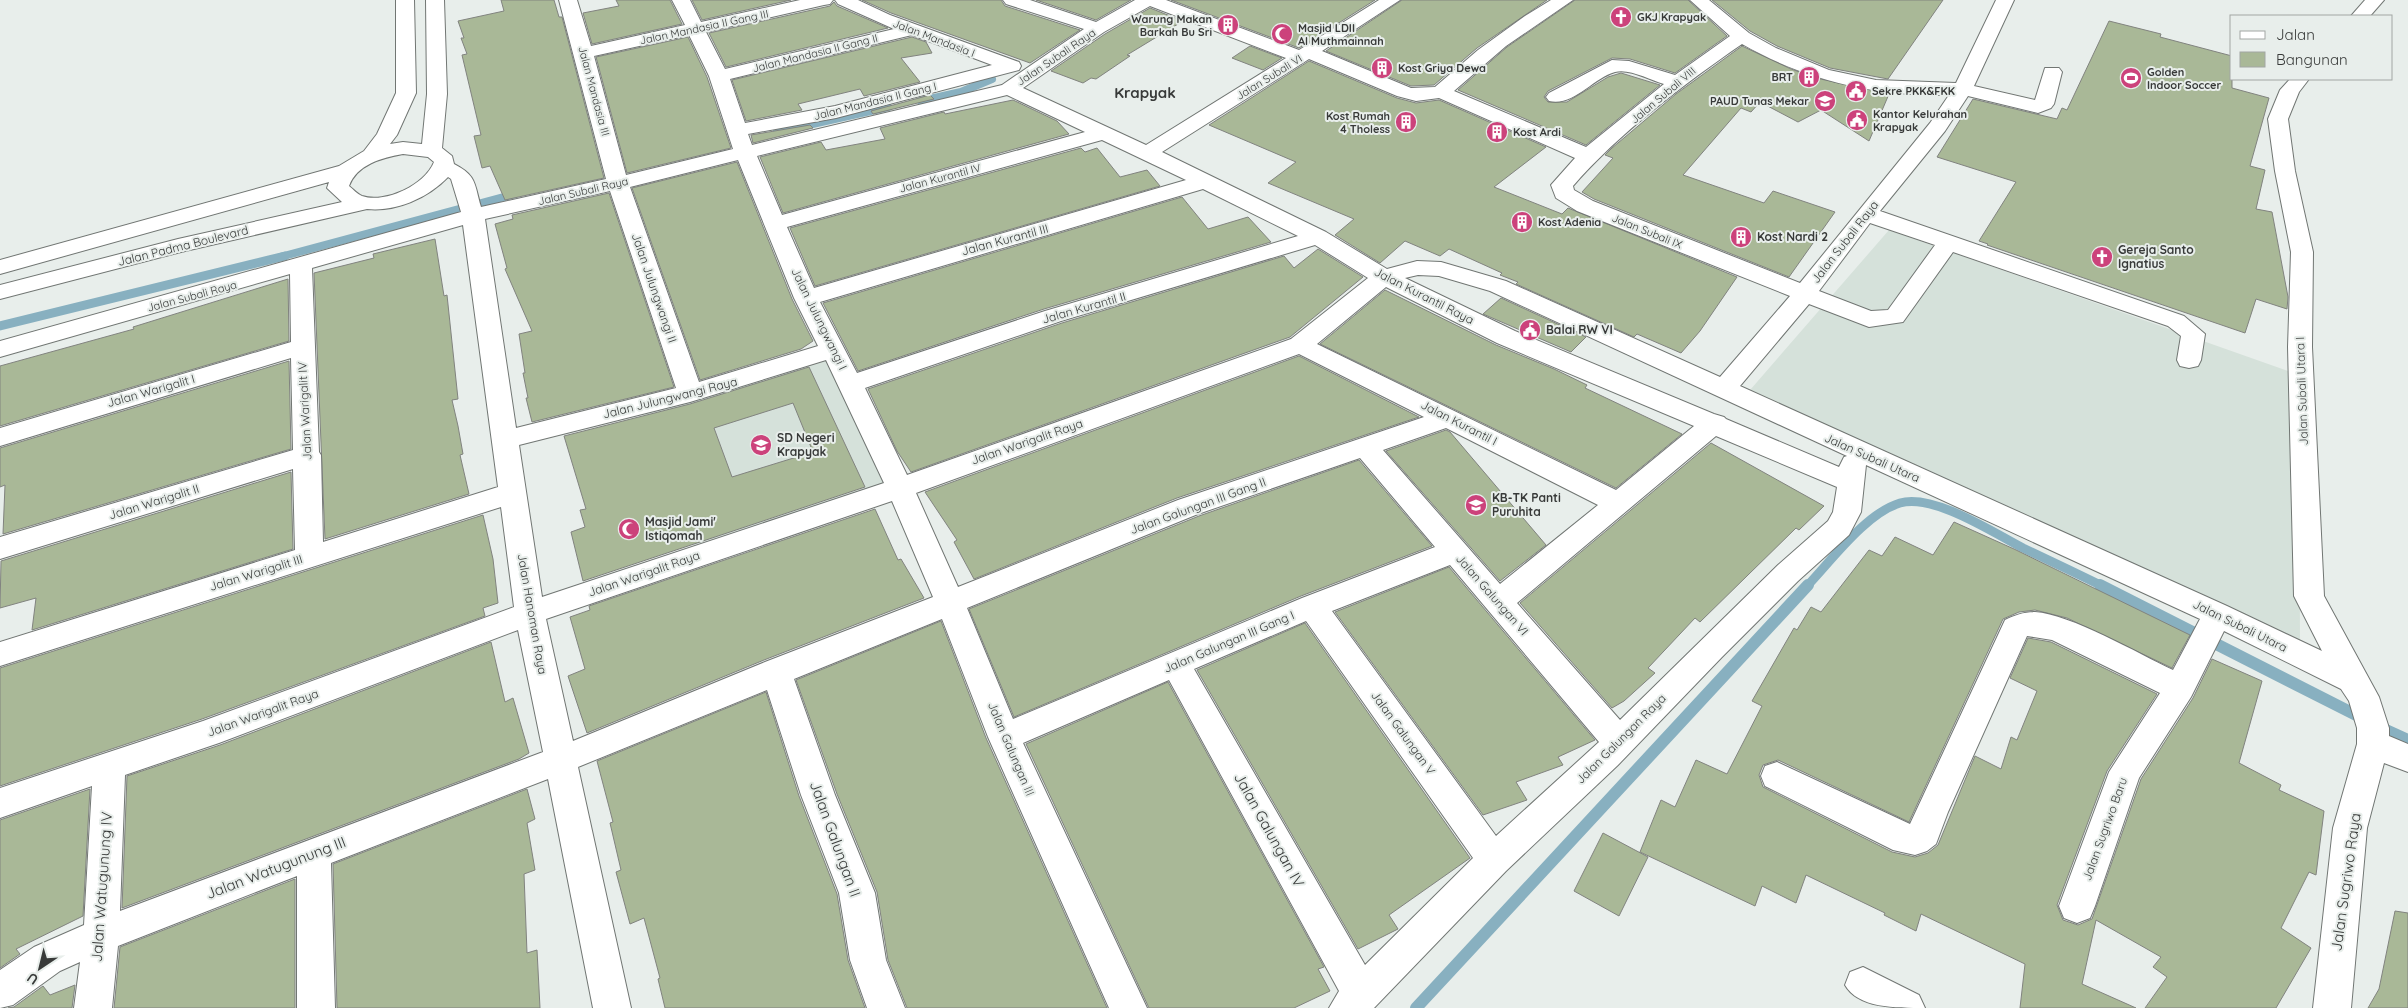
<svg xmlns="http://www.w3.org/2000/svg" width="2408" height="1008" viewBox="0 0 2408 1008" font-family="Quicksand,sans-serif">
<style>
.built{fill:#d5e1da}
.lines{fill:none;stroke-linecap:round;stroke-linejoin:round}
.stream-far2{stroke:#88b0c0;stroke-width:8}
.stream-far1{stroke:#88b0c0;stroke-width:9}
.stream{stroke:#88b0c0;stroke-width:12}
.building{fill:#a9b897;stroke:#81837f;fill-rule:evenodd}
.minor-casing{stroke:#717673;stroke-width:2}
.minor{fill:#fff;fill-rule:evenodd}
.labels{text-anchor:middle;stroke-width:4;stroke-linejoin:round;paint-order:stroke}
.far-poi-label{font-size:11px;font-weight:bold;fill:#383a39;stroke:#e8eeeb;text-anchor:start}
.far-street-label{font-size:11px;fill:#383a39;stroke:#e8eeeb}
.poi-label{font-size:12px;font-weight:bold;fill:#383a39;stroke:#e8eeeb;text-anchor:start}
.street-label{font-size:12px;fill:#383a39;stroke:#e8eeeb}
.far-district-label{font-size:15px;font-weight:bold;fill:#383a39;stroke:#e8eeeb}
.near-street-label{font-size:15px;fill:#383a39;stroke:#e8eeeb}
</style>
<rect width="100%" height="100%" fill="#e8eeeb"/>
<!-- built -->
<path class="built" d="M1889 230 2299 375 2300 642 1744 397Z
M827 359 884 483 694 545 642 406Z"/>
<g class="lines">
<!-- stream-far2 -->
<path class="stream-far2" d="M921 101 961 92 992 79
M777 132 888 107
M280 257 515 194"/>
<!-- stream-far1 -->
<path class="stream-far1" d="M0 326 285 256
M1807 586C1831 561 1866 513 1900 503 1933 493 1994 533 2023 548 2050 561 2076 573 2102 586"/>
<!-- stream -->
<path class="stream" d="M2100 585 2364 719
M2377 726 2408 740
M1416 1008 1808 585"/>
</g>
<!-- building -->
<path class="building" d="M501 0H554L559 17H562L604 178 505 200 490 166 482 168 474 136 481 135 462 55 467 54 461 38H464L458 21 504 11Z
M616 0H670L682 24 592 44 583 13 619 6Z
M692 0H791L702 20Z
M862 0H1001L1005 6 1080 30 1030 63 891 13Z
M1036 0H1131L1096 20Z
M1171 0H1375L1299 48Z
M1402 0H1547L1477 48 1434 85 1411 86 1326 51Z
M1575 0H1688L1727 36 1675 73 1630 59 1612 58 1548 91 1544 97 1548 102H1567L1608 77 1621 73 1660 85 1586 145 1458 90 1507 47Z
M1712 0H1943L1888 79 1830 68 1777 46 1750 31Z
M834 2 837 6 888 28 726 67 709 33 830 6Z
M1150 8 1183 21 1127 55 1130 56 1096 79 1091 78 1083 83 1051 71 1105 34Z
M2109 21 2161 34 2160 37 2232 56V88L2269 98 2250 166 2265 170 2256 209 2272 212 2288 297 2287 309 2256 299 2245 333 1987 245 1988 244 1979 241 2016 182 1937 157 1973 99 2057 119 2062 108 2067 110Z
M688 37 707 77 731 148 627 173 596 57Z
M912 37 926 42 932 53 901 58 920 82 864 96 860 89 798 104 802 110 746 121 732 80Z
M1250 46 1282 58 1263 70 1232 58Z
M1742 46 1791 69 1816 78 1889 94 1869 141 1821 110 1798 122 1760 102 1751 112 1741 108 1683 175 1764 203 1773 191 1835 212 1789 277 1594 199 1582 192 1613 158 1605 155 1612 148 1676 94Z
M1309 61 1397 98 1416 103 1439 100 1546 147 1494 187 1562 214 1568 208 1737 277 1700 331 1681 353 1637 334 1634 337 1516 284 1518 282 1500 275 1502 273 1449 249 1440 256 1405 241 1380 263 1335 235 1354 219 1268 183 1296 162 1209 125Z
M930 95 934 99 873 114 871 111Z
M1013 100 1057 121 1069 134 783 213 760 157 821 142 826 150 885 139 880 128 944 112 945 114Z
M810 125 813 128 753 143 751 135Z
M1081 148 1085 152 1097 148 1120 177 1147 170 1160 186 815 286 790 228Z
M737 162 792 299 813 341 801 349 700 380 632 188Z
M609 193 674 387 532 422 526 398H528L523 373H525L519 334 532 331 505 269 507 268 495 224 513 219 512 215Z
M1182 197 1208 229 1248 217 1271 242 1044 309 858 371 823 303Z
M435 239 444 296 447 295 458 399 452 400 458 426 463 454 460 455 469 494 325 539 314 273 374 258 373 254Z
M1318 249 1363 277 1290 337 911 472 897 451 868 389 1062 323 1284 256 1294 268Z
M288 279 289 341 0 426V366L134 329 133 327Z
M1385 290 1496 345 1554 369 1587 385 1585 388 1682 434 1616 488 1320 344Z
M1501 298 1586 337 1571 352 1483 314Z
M1299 356 1419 417 1177 498 974 579 954 542 957 540 925 492Z
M289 361 291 449 3 534 5 485 0 487V448Z
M809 367 865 487 583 581 571 532 585 527 580 510 586 509 564 436 690 404ZM793 403 813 452 732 477 714 428Z
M1446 430 1450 432 1546 545 1500 581 1386 451Z
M1711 443 1824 506 1799 530 1796 528 1700 622 1695 618 1648 668 1655 673 1624 701 1612 708 1520 603Z
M1359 460 1432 546 1301 596 1014 717 969 609 1199 516Z
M291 472 293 549 32 630 36 598 0 608 1 561Z
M875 509 898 560 901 559 924 598 764 660 587 733 568 676 585 669 570 617 590 610 589 606Z
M483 515 493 559 498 603 483 608 485 616 202 719 0 786V668Z
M1954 522 2014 549 2190 635 2172 668 2067 618 2035 610 2019 612 2003 619 1909 822 1778 760 1763 765 1759 775 1763 787 1892 852 1915 857 1928 853 1938 845 1975 756 2001 769 2011 737 2017 740 2037 691 2010 678 2028 638 2051 642 2157 694 2107 771 2057 905 2063 920 2078 925 2092 919 2141 779 2193 698 2212 659 2262 681 2239 763 2281 785 2279 790 2324 811 2316 875 2309 872 2281 928 2311 948 2276 1008H2145L2167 977 2153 967 2161 957 2096 920 2082 984 2136 1008H2020L2025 964 1921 914 1916 931 1884 915 1885 913 1806 875 1796 903 1762 886 1755 906 1640 852 1661 800 1675 807 1696 760 1727 774 1762 706 1752 701 1794 628 1797 630 1811 607 1821 612 1869 550 1882 556 1895 537 1933 555Z
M1449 567 1595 740 1558 757 1563 765 1516 782 1527 800 1483 815 1335 612Z
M941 621 986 738 1107 1008H907L888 960 877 892 837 794 796 680Z
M1305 623 1470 858 1389 915 1398 929 1358 949 1197 670Z
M491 642 505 702 513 698 529 753 519 759 122 908 127 776 220 745Z
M1168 682 1324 967 1318 969 1330 991 1294 1008H1149L1026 744Z
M766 692 799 796 837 894 848 960 865 1008H665L658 979 660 978 644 918 630 924 616 872 621 870 610 823 613 822 597 761Z
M90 789 83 916 16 949 20 954 0 968V820Z
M527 789 535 819 527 823 535 870 524 874 527 953 537 950 540 1008H337L333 864Z
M1603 833 1648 857 1619 916 1574 891Z
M295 879V1008H114L120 947Z
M2395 911 2408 913V1008H2368L2379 989Z
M75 985 72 1008H8L14 1007 43 986 50 995Z"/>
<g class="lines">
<!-- minor casing -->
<g class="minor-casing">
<path id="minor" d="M396 0H414L416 93 397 135 390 144 403 142 422 144 427 94 426 0H444L447 94 442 148 452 156 454 164C477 176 474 183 481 207L606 179 559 0H577L591 46 685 25 672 0H690L701 22 800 0H833L830 4 824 5 706 32 725 69 894 29 838 4 835 0H858L890 15 1019 62 1021 66 1019 70 836 118 748 134 752 145 1002 85 1084 29 1006 4 1003 0H1030L1096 22 1135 0H1166L1299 50 1379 0H1400L1322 51 1411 88 1435 87 1478 50 1525 16 1551 0H1573L1506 46 1454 91 1586 147 1664 84C1650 80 1629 68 1615 72 1593 78 1573 107 1549 101L1546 97 1549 93 1612 60 1629 61 1675 75 1730 36 1690 0H1709L1749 33 1776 48 1829 70 1876 80 1956 83 1996 0H2014L1974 86 2035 100 2045 68H2059L2062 72 2054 104 2051 108 2038 113 1968 96 1945 131 1880 211 2184 316 2205 334 2201 360 2198 366 2189 368 2180 366 2177 360 2181 336 2168 326 1953 252 1903 322 1869 327 1809 304 1740 386 2227 606 2322 651 2294 596 2288 347 2291 252 2275 171 2268 119 2280 90 2290 79H2309L2299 92 2288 119 2295 171 2313 252 2312 347 2324 596 2379 697 2389 728V736L2408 744V772L2384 763 2367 828 2351 1008H2313L2333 828 2357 744V728L2349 701 2341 689 2224 631 2191 697 2139 778 2095 906 2090 918 2077 923 2064 918 2059 906 2109 772 2160 693 2052 640 2027 636 1948 812 1936 844 1927 851 1915 855 1893 850 1765 786 1761 776 1765 766 1777 762 1910 824 2005 620C2015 615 2024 612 2035 612 2070 614 2139 654 2173 670L2200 619 1866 465 1861 512 1849 535 1798 581 1722 657 1618 765 1506 871 1374 1008H1329L1339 991 1169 680 1023 743 1147 1008H1109L988 737 942 619 794 679 835 795 875 893 886 960 905 1008H867L850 960 839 893 801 795 767 690 578 767 631 1008H593L548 779 331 863 335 1008H297V876L118 946 112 1008H74L80 962 60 971 13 1005 0 1008V970L34 947 84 925 92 786 0 818V788L203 721 514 607 501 507 0 666V642L295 550 293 469 0 559V537L293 450 291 358 0 446V428L291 342 290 274 0 357V341L461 212 451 179 448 177C428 198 396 212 367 209L181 252 0 299V285L178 239 342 202 327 188 329 182 0 274V260L339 166 364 151 377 134 396 93ZM1150 6 1286 58 1146 145 1023 88 1104 32ZM689 35 709 76 733 149 626 175 594 56ZM912 35 992 65 835 106 745 123 730 79ZM1742 44C1807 81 1875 96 1949 95L1930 123 1800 283 1593 201 1574 190 1573 186C1619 133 1684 84 1742 44ZM1309 59 1397 96 1416 101 1439 98 1575 158 1551 185 1556 198 1577 211 1790 296 1720 377 1506 281 1441 262 1417 261 1387 269 1326 232 1162 152ZM1007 95 1085 132 782 215 757 156ZM1102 140 1186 180 814 288 787 227ZM403 154 428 157 434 162C425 185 385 204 362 196 357 194 353 189 349 186 357 164 382 158 403 154ZM738 160 794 298 818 346 699 382 630 187ZM1203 189 1298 236 1045 311 857 373 820 302ZM610 191 676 388 516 428 485 219ZM1870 223 1935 245 1888 310 1871 311 1819 291ZM463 225 498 487 323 542 321 455 319 452 312 268ZM1315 245 1368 278 1291 339 907 475 865 388 1061 321ZM1418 275 1439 276 1490 291 1847 456 1844 457 1839 467 1726 419 1724 417 1714 414 1515 331 1405 278ZM1386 287 1497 343 1694 426 1616 490 1317 344ZM1299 354 1424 417 1178 500 958 587 916 493ZM826 360 884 483 542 597 519 445 690 402ZM1446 428 1598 505 1500 584 1383 450ZM1716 436 1837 487 1833 512 1828 521 1778 565 1620 720 1517 603ZM1360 458 1435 547 1302 598 1013 719 967 608 1198 514ZM892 501 933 597 765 662 573 741 546 619ZM1450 565 1599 742 1496 836 1332 611ZM1306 621 1473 858 1365 965 1194 669ZM518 630 543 752 120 911 125 775 219 743Z
M2365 0H2384L2370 16H2351Z
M1863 967 1919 995 1925 1008C1895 1008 1858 1008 1845 985L1850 972Z"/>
</g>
<!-- minor -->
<use href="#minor" class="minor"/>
</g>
<!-- icons -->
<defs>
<g id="church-disc" transform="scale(1.125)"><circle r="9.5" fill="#cc427b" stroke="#e8eeeb"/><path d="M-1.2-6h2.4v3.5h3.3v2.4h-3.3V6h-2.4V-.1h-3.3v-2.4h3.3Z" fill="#fff"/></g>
<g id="building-disc" transform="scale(1.125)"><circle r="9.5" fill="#cc427b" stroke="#e8eeeb"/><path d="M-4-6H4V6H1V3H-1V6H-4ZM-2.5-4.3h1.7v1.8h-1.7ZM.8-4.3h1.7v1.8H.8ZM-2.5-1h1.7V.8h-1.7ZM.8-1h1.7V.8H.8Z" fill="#fff"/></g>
<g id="mosque-disc" transform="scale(1.125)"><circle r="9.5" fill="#cc427b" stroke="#e8eeeb"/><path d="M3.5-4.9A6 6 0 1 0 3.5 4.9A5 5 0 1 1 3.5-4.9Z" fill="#fff"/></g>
<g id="stadium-disc" transform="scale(1.125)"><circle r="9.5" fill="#cc427b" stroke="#e8eeeb"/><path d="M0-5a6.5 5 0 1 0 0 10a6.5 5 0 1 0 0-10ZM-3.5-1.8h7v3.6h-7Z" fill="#fff"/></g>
<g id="civic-disc" transform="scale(1.125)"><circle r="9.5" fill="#cc427b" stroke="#e8eeeb"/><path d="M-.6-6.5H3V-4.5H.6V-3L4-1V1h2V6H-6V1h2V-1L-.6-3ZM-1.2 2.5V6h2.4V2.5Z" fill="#fff"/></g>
<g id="school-disc" transform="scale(1.125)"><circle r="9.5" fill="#cc427b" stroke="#e8eeeb"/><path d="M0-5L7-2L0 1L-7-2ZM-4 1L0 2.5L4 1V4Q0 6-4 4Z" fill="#fff"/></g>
</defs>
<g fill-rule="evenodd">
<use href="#church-disc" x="1621" y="17"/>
<use href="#building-disc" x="1228" y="25"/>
<use href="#mosque-disc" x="1282" y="34"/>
<use href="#building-disc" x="1382" y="68"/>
<use href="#building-disc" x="1809" y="77"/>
<use href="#stadium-disc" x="2131" y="78"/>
<use href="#civic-disc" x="1856" y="91"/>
<use href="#school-disc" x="1825" y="101"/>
<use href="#civic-disc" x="1857" y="120"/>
<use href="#building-disc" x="1406" y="122"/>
<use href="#building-disc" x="1497" y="132"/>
<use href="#building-disc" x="1522" y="222"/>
<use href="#building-disc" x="1741" y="237"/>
<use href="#church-disc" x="2102" y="257"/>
<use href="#civic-disc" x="1530" y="330"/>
<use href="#school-disc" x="761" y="445"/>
<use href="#school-disc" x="1476" y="505"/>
<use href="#mosque-disc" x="629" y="529"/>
</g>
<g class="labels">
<!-- far-poi labels -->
<g class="far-poi-label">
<text x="1637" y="21">GKJ Krapyak</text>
<text x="1212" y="23" text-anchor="end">Warung Makan<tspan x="1212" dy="13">Barkah Bu Sri</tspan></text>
<text x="1298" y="32">Masjid LDII<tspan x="1298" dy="13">Al Muthmainnah</tspan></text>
<text x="1398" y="72">Kost Griya Dewa</text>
<text x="2147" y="76">Golden<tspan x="2147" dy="13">Indoor Soccer</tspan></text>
<text x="1793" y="81" text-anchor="end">BRT</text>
<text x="1872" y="95">Sekre PKK&amp;FKK</text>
<text x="1809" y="105" text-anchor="end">PAUD Tunas Mekar</text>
<text x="1873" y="118">Kantor Kelurahan<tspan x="1873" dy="13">Krapyak</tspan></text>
<text x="1390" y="120" text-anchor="end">Kost Rumah<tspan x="1390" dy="13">4 Tholess</tspan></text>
<text x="1513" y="136">Kost Ardi</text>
<text x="1538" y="226">Kost Adenia</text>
</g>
<!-- far-street labels -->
<g class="far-street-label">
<text transform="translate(704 27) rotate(-12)" y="4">Jalan Mandasia II Gang III</text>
<text transform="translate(934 38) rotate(21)" y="4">Jalan Mandasia I</text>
<text transform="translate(815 53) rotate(-14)" y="4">Jalan Mandasia II Gang II</text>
<text transform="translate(1056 57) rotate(-34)" y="4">Jalan Subali Raya</text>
<text transform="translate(1269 77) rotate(-32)" y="4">Jalan Subali VI</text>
<text transform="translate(594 91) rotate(75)" y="4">Jalan Mandasia III</text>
<text transform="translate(1663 95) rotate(-40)" y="4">Jalan Subali VIII</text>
<text transform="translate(875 101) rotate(-14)" y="4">Jalan Mandasia II Gang I</text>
<text transform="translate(940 178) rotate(-15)" y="4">Jalan Kurantil IV</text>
<text transform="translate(583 191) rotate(-13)" y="4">Jalan Subali Raya</text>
<text transform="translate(1647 231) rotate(22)" y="4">Jalan Subali IX</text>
<text transform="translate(192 296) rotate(-15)" y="4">Jalan Subali Raya</text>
</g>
<!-- poi labels -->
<g class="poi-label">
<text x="1757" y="241">Kost Nardi 2</text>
<text x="2118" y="254">Gereja Santo<tspan x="2118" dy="14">Ignatius</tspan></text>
<text x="1546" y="334">Balai RW VI</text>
<text x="777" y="442">SD Negeri<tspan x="777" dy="14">Krapyak</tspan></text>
<text x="1492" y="502">KB-TK Panti<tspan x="1492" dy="14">Puruhita</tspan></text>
<text x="645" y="526">Masjid Jami'<tspan x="645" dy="14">Istiqomah</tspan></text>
</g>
<!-- street labels -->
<g class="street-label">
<text transform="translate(1005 240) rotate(-15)" y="4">Jalan Kurantil III</text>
<text transform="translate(1845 242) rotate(-52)" y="4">Jalan Subali Raya</text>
<text transform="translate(183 246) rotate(-14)" y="4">Jalan Padma Boulevard</text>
<text transform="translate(654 288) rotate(71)" y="4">Jalan Julungwangi II</text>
<text transform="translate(1424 296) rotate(27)" y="4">Jalan Kurantil Raya</text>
<text transform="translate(1084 308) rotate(-16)" y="4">Jalan Kurantil II</text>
<text transform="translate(819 319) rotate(64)" y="4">Jalan Julungwangi I</text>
<text transform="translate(151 391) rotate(-16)" y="4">Jalan Warigalit I</text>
<text transform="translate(2302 391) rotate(-92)" y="4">Jalan Subali Utara I</text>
<text transform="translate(670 398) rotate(-14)" y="4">Jalan Julungwangi Raya</text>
<text transform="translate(305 411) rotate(-93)" y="4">Jalan Warigalit IV</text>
<text transform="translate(1459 423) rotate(27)" y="4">Jalan Kurantil I</text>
<text transform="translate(1027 442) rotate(-19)" y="4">Jalan Warigalit Raya</text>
<text transform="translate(1872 458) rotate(24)" y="4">Jalan Subali Utara</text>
<text transform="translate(154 502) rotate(-17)" y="4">Jalan Warigalit II</text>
<text transform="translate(1198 506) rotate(-20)" y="4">Jalan Galungan III Gang II</text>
<text transform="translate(256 573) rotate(-17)" y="4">Jalan Warigalit III</text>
<text transform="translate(644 574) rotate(-19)" y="4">Jalan Warigalit Raya</text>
<text transform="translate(1492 595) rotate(49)" y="4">Jalan Galungan VI</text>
<text transform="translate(532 614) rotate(80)" y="4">Jalan Hanoman Raya</text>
<text transform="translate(2240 626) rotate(26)" y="4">Jalan Subali Utara</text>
<text transform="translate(1229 642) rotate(-23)" y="4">Jalan Galungan III Gang I</text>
<text transform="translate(263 713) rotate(-20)" y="4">Jalan Warigalit Raya</text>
<text transform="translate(1403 733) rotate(54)" y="4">Jalan Galungan V</text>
<text transform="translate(1621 739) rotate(-45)" y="4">Jalan Galungan Raya</text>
<text transform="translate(1011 749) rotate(67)" y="4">Jalan Galungan III</text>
<text transform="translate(2105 829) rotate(-70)" y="4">Jalan Sugriwo Baru</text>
</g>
<!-- far-district labels -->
<g class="far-district-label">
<text x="1145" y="98">Krapyak</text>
</g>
<!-- near-street labels -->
<g class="near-street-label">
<text transform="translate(1269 830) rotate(61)" y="5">Jalan Galungan IV</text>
<text transform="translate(835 839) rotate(70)" y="5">Jalan Galungan II</text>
<text transform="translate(276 868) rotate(-21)" y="5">Jalan Watugunung III</text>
<text transform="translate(2346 882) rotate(-82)" y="5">Jalan Sugriwo Raya</text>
<text transform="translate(102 887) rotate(-86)" y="5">Jalan Watugunung IV</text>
</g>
</g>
<!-- legend -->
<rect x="2230" y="15" width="162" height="65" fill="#e8eeeb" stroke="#a2a6a4"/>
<rect x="2240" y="31" width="25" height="8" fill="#ffffff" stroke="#a2a6a4"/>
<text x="2276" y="40" font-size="15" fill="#383a39">Jalan</text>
<rect x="2240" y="52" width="25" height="15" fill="#a9b897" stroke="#a2a6a4"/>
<text x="2276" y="65" font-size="15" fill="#383a39">Bangunan</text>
<!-- north arrow -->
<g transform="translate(40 968) rotate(215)" stroke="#e8eeeb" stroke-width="4" paint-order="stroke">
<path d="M0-4L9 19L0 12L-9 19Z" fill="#383a39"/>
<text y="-8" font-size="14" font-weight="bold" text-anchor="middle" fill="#383a39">U</text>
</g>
</svg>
